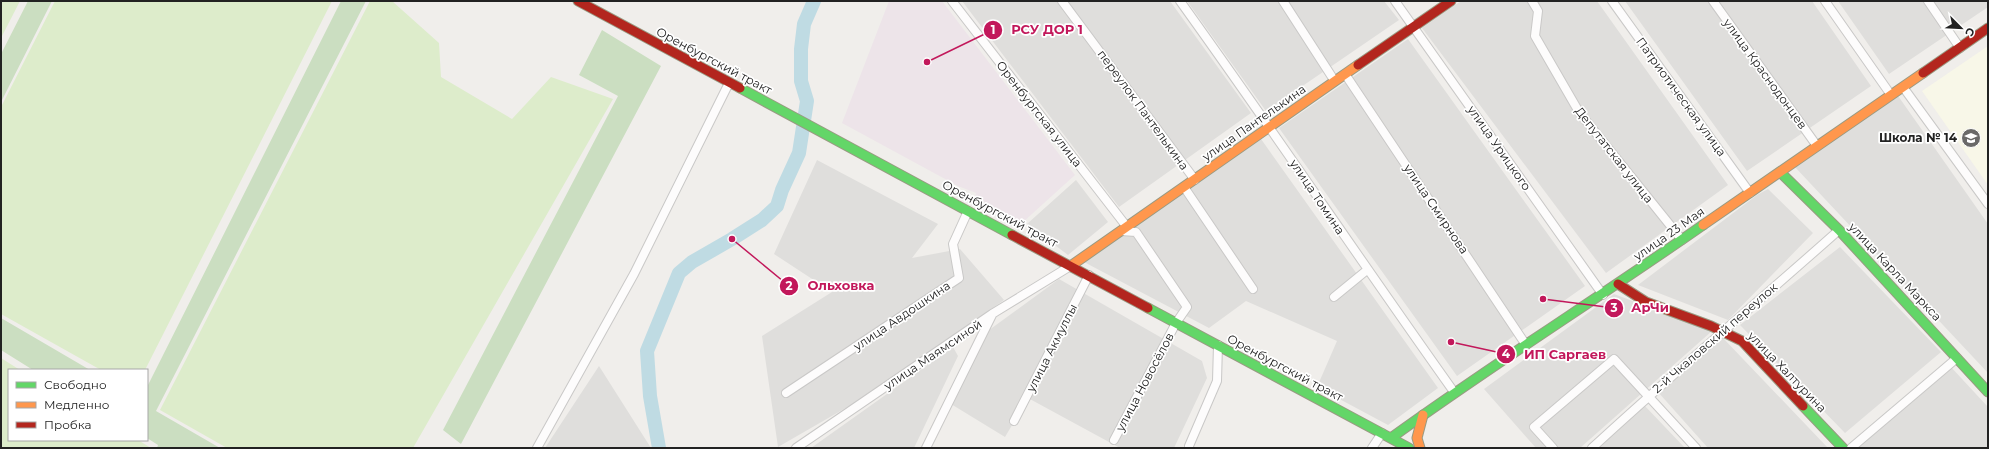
<svg xmlns="http://www.w3.org/2000/svg" width="1989" height="449" viewBox="0 0 1989 449" font-family="Montserrat,sans-serif">
<style>
.residential{fill:#dfdedc}
.industrial{fill:#ede4e9}
.education{fill:#f8f7e8}
.grass{fill:#ddeccb}
.forest{fill:#cbdec1}
.lines{fill:none;stroke-linecap:round;stroke-linejoin:round}
.river{stroke:#bfdbe3;stroke-width:14}
.street-casing{stroke:#c9c8c7;stroke-width:10}
.fast-casing{stroke:#999a82;stroke-width:11}
.slow-casing{stroke:#999a82;stroke-width:11}
.jam-casing{stroke:#999a82;stroke-width:11}
.street{stroke:#fdfcfc;stroke-width:8}
.fast{stroke:#63d668;stroke-width:9}
.slow{stroke:#ff974d;stroke-width:9}
.jam{stroke:#b3261e;stroke-width:9}
.labels{text-anchor:middle;stroke-width:3.5;stroke-linejoin:round;paint-order:stroke}
.street-label{font-size:12px;fill:#222;stroke:#fff}
.poi-label{font-size:12px;font-weight:bold;fill:#222;stroke:#fff;text-anchor:end}
.leader{fill:none;stroke:#c2185b;stroke-width:1.5}
.callout-dot{fill:#c2185b;stroke:#fff;stroke-width:1.5}
.mark-label{font-size:12px;text-anchor:middle;font-weight:bold;fill:#fff}
.callout-label{font-size:13px;text-anchor:middle;font-weight:bold;fill:#c2185b;stroke:#fff;stroke-width:3.5;stroke-linejoin:round;paint-order:stroke}
</style>
<rect width="100%" height="100%" fill="#f0eeeb"/>
<!-- residential -->
<path class="residential" d="M962 1H1170L1251 113 1119 207Z
M1187 1H1384L1399 20 1266 111Z
M1461 1H1597L1728 185 1606 273 1422 28Z
M1625 1H1812L1871 86 1747 171Z
M1838 1H1988V7L1889 74Z
M1408 39 1585 286 1457 376 1279 128Z
M1896 93 1988 224V373L1794 166Z
M1261 139 1438 388 1388 425 1317 387 1337 341 1246 301 1209 328 1084 262Z
M817 160 938 224 912 258 960 249 1004 300 870 394 778 447 762 336 832 292 774 254Z
M1076 180 1108 222 1068 255 1027 224Z
M1768 189 1813 233 1728 320 1638 285 1757 195Z
M1840 247 1941 352 1845 433 1740 325Z
M1059 279 1202 361 1207 378 1174 448H1120L1028 398 1005 437 951 404 985 333Z
M1614 294 1712 331 1580 448H1536L1484 389Z
M1723 338 1828 448H1708L1658 392Z
M953 347 958 356 914 448H811Z
M599 366 651 448H545Z
M1950 366 1988 407V448H1856Z
M1644 405 1685 448H1596Z"/>
<!-- industrial -->
<path class="industrial" d="M889 1H942L1075 175 1022 223 975 197 976 193 958 186 842 123Z"/>
<!-- education -->
<path class="education" d="M1988 46V185L1922 91Z"/>
<!-- grass -->
<path class="grass" d="M1 1H20L1 38Z
M55 1H332L145 370H101L1 314V107Z
M370 1H392L439 43 441 77 512 119 551 77 613 99 413 448H227L160 410Z
M1 358 20 370H9V440H138L151 448H1Z"/>
<!-- forest -->
<path class="forest" d="M28 1H52L1 102V54Z
M341 1H366L156 411 220 448H157L158 445 147 438V387Z
M602 30 661 66 461 444 443 430 618 96 579 75Z
M1 318 90 370H33L1 350Z"/>
<g class="lines">
<!-- river -->
<path class="river" d="M659 448 650 396 647 351 679 273 692 262 732 239 762 220 777 206 782 190 799 153 807 101 801 81V49L804 24 814 1"/>
<!-- street casing -->
<g class="street-casing">
<path id="street" d="M952 1 1127 227
M1062 1 1195 180
M1180 1C1273 130 1362 263 1454 392
M1283 1 1334 80
M1395 1 1603 295
M1532 1 1538 11 1535 36 1579 112 1682 240
M1612 1 1750 193
M1713 1 1817 146
M1825 1 1891 95
M1928 1 1960 48
M1345 74 1526 345
M1903 87 1988 204
M1184 187 1253 289
M1334 297 1367 270
M786 393 959 278 953 244 968 211
M1014 421 1089 275
M1114 440 1176 323 1187 307 1136 232 1121 231
M1189 446 1217 381 1218 345
M537 448 634 274 729 83
M796 448 992 314 1072 265
M926 448 992 315
M1372 448 1382 433
M1553 448 1534 427 1614 359 1696 448
M1592 448C1673 373 1757 303 1839 230
M1851 448 1957 358"/>
</g>
<!-- fast casing -->
<g class="fast-casing">
<path id="fast" d="M740 88 1012 235
M1780 172 1839 230 1988 392
M1148 308 1409 448
M1803 406 1843 448
M1391 438C1493 364 1600 297 1703 225"/>
</g>
<!-- slow casing -->
<g class="slow-casing">
<path id="slow" d="M1703 225 1923 73
M1072 265 1358 65
M1420 448 1417 438 1423 415"/>
</g>
<!-- jam casing -->
<g class="jam-casing">
<path id="jam" d="M578 1 740 88
M1358 65 1451 1
M1923 73 1988 28
M1012 235 1148 308
M1618 284 1646 302 1711 326 1742 341 1803 406"/>
</g>
<!-- street -->
<use href="#street" class="street"/>
<!-- fast -->
<use href="#fast" class="fast"/>
<!-- slow -->
<use href="#slow" class="slow"/>
<!-- jam -->
<use href="#jam" class="jam"/>
</g>
<!-- icons -->
<defs>
<g id="school-disc" transform="scale(1)"><circle r="9.5" fill="#6a6968" stroke="#fff"/><path d="M0-5L7-2L0 1L-7-2ZM-4 1L0 2.5L4 1V4Q0 6-4 4Z" fill="#fff"/></g>
</defs>
<g fill-rule="evenodd">
<use href="#school-disc" x="1971" y="138"/>
</g>
<g class="labels">
<!-- street labels -->
<g class="street-label">
<text transform="translate(714 61) rotate(28)" y="4">Оренбургский тракт</text>
<text transform="translate(1765 74) rotate(54)" y="4">улица Краснодонцев</text>
<text transform="translate(1681 97) rotate(54)" y="4">Патриотическая улица</text>
<text transform="translate(1143 110) rotate(54)" y="4">переулок Пантелькина</text>
<text transform="translate(1039 114) rotate(52)" y="4">Оренбургская улица</text>
<text transform="translate(1254 123) rotate(-35)" y="4">улица Пантелькина</text>
<text transform="translate(1499 148) rotate(55)" y="4">улица Урицкого</text>
<text transform="translate(1614 155) rotate(52)" y="4">Депутатская улица</text>
<text transform="translate(1317 197) rotate(56)" y="4">улица Томина</text>
<text transform="translate(1436 209) rotate(56)" y="4">улица Смирнова</text>
<text transform="translate(1000 214) rotate(28)" y="4">Оренбургский тракт</text>
<text transform="translate(1669 234) rotate(-35)" y="4">улица 23 Мая</text>
<text transform="translate(1895 272) rotate(47)" y="4">улица Карла Маркса</text>
<text transform="translate(902 316) rotate(-34)" y="4">улица Авдошкина</text>
<text transform="translate(1715 338) rotate(-41)" y="4">2-й Чкаловский переулок</text>
<text transform="translate(1052 348) rotate(-63)" y="4">улица Акмуллы</text>
<text transform="translate(933 355) rotate(-34)" y="4">улица Маямсиной</text>
<text transform="translate(1285 368) rotate(28)" y="4">Оренбургский тракт</text>
<text transform="translate(1787 372) rotate(46)" y="4">улица Халтурина</text>
<text transform="translate(1145 382) rotate(-62)" y="4">улица Новосёлов</text>
</g>
<!-- poi labels -->
<g class="poi-label">
<text x="1957" y="142">Школа № 14</text>
</g>
</g>
<!-- callouts -->
<path class="leader" d="M927 62L993 30M732 239L789 286M1543 299L1614 308M1451 342L1506 354"/>
<g class="callout-dot">
<circle cx="927" cy="62" r="4"/>
<circle cx="732" cy="239" r="4"/>
<circle cx="1543" cy="299" r="4"/>
<circle cx="1451" cy="342" r="4"/>
<circle cx="993" cy="30" r="10"/>
<circle cx="789" cy="286" r="10"/>
<circle cx="1614" cy="308" r="10"/>
<circle cx="1506" cy="354" r="10"/>
</g>
<g class="mark-label">
<text x="993" y="34">1</text>
<text x="789" y="290">2</text>
<text x="1614" y="312">3</text>
<text x="1506" y="358">4</text>
</g>
<g class="callout-label">
<text x="1047" y="34">РСУ ДОР 1</text>
<text x="841" y="290">Ольховка</text>
<text x="1650" y="312">АрЧи</text>
<text x="1565" y="359">ИП Саргаев</text>
</g>
<!-- border -->
<rect width="1989" height="449" fill="none" stroke="#222222" stroke-width="4"/>
<!-- legend -->
<rect x="8" y="369" width="140" height="72" fill="#ffffff" stroke="#a7a7a7"/>
<rect x="16" y="382" width="20" height="6" fill="#63d668" stroke="#a7a7a7"/>
<text x="44" y="389" font-size="12" fill="#222222">Свободно</text>
<rect x="16" y="402" width="20" height="6" fill="#ff974d" stroke="#a7a7a7"/>
<text x="44" y="409" font-size="12" fill="#222222">Медленно</text>
<rect x="16" y="422" width="20" height="6" fill="#b3261e" stroke="#a7a7a7"/>
<text x="44" y="429" font-size="12" fill="#222222">Пробка</text>
<!-- north arrow -->
<g transform="translate(1961 28) rotate(114)" stroke="#ffffff" stroke-width="3" paint-order="stroke">
<path d="M0-3L7 15L0 10L-7 15Z" fill="#222222"/>
<text y="-6" font-size="11" font-weight="bold" text-anchor="middle" fill="#222222">С</text>
</g>
</svg>
